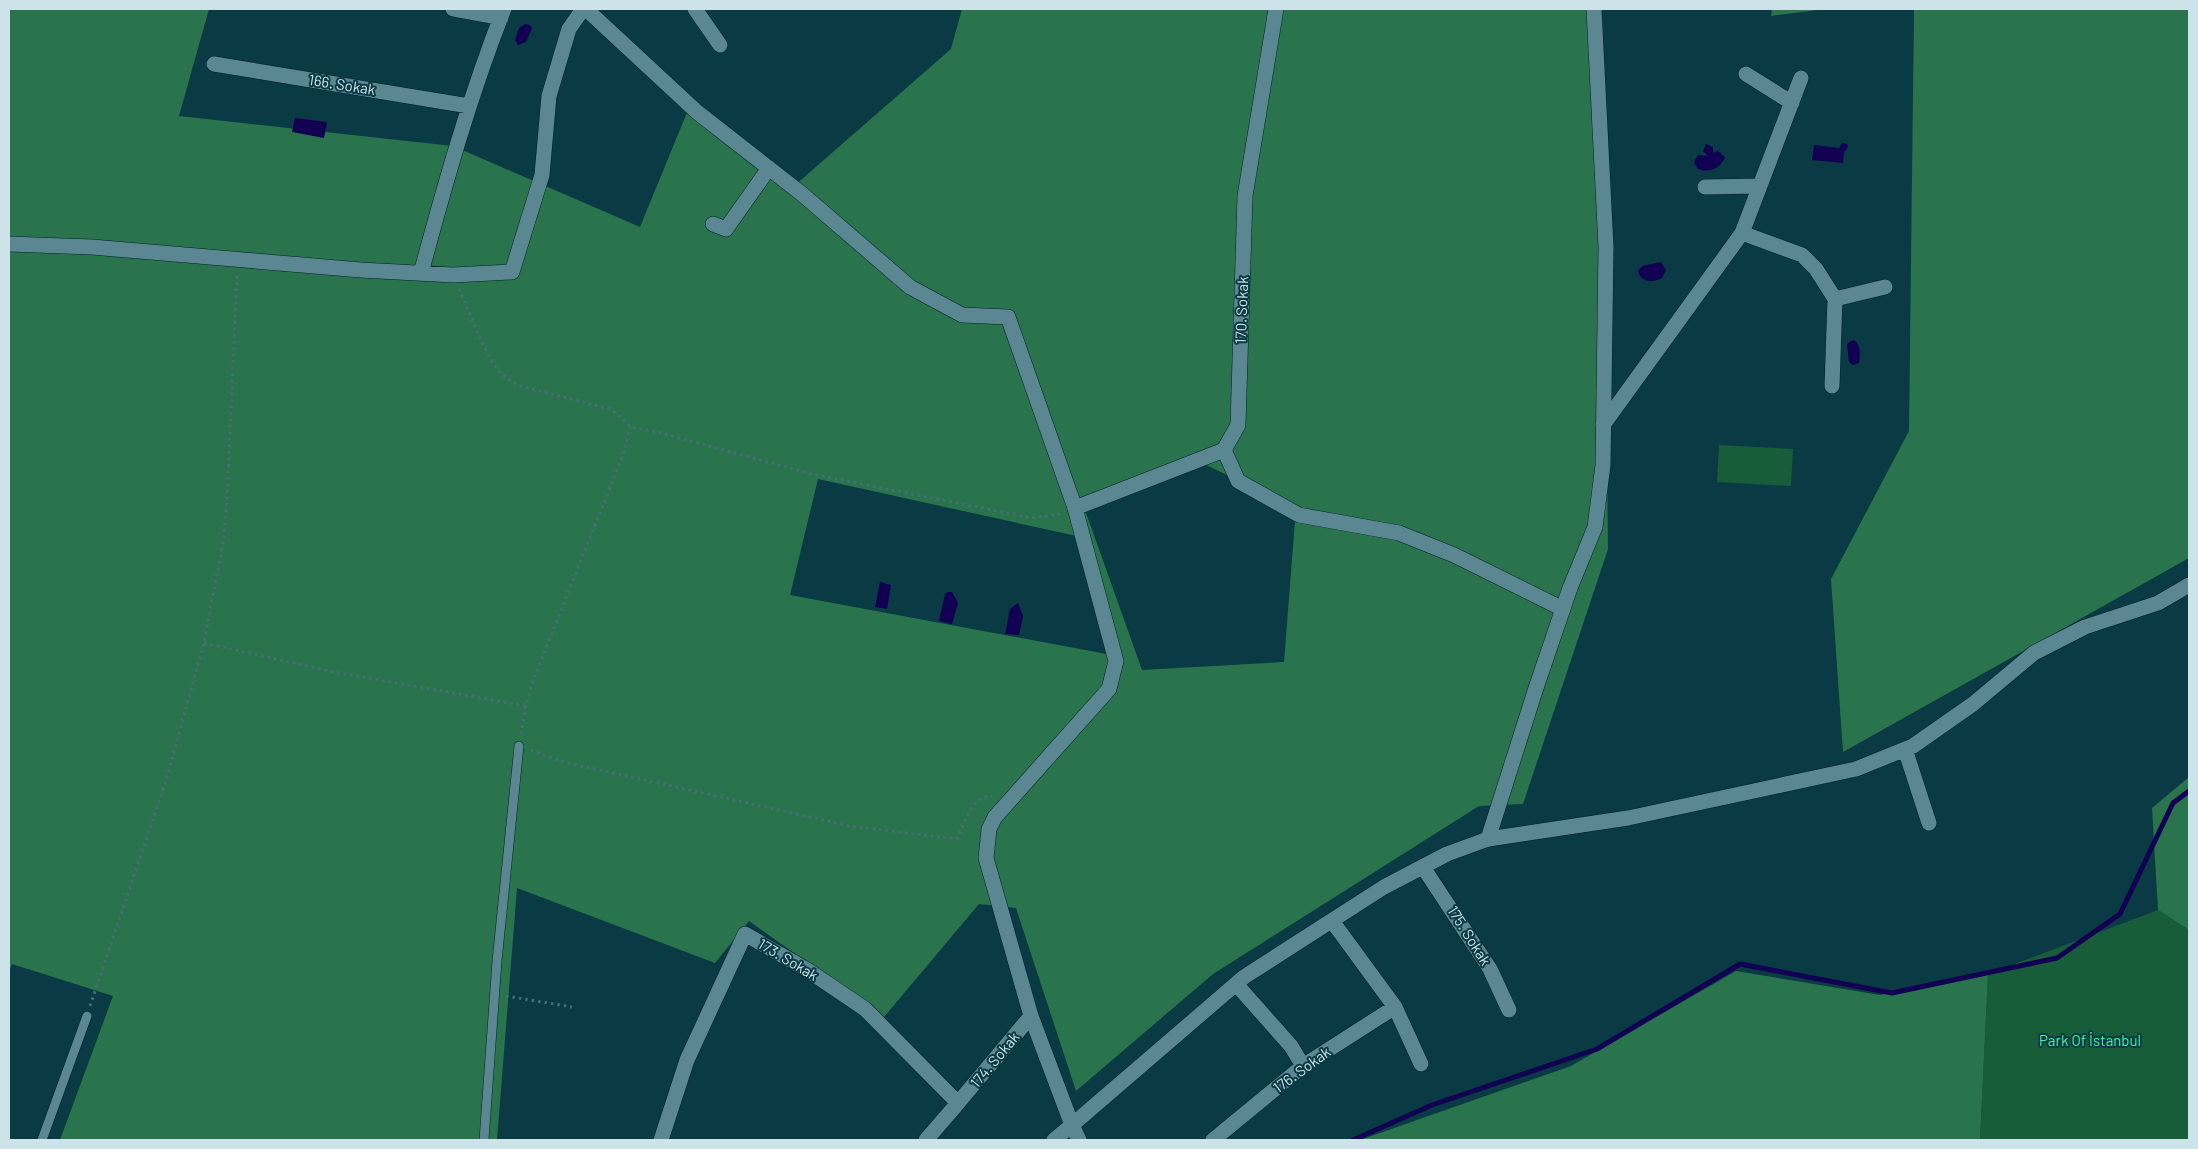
<svg xmlns="http://www.w3.org/2000/svg" width="2198" height="1149" viewBox="0 0 2198 1149" font-family="Barlow,sans-serif">
<style>
.green{fill:#185d3a}
.forest{fill:#2a744d;fill-rule:evenodd}
.water{fill:#120152}
.lines{fill:none;stroke-linecap:round;stroke-linejoin:round}
.stream{stroke:#120152;stroke-width:5}
.lane-casing{stroke:#001f27;stroke-width:10}
.street-casing{stroke:#001f27;stroke-width:16}
.secondary-casing{stroke:#001f27;stroke-width:16}
.path{stroke:#466e77;stroke-width:3;stroke-dasharray:2.5 4;stroke-linecap:butt}
.lane{stroke:#5b8793;stroke-width:9}
.street{stroke:#5b8793;stroke-width:15}
.secondary{stroke:#5b8793;stroke-width:15}
.labels{text-anchor:middle;stroke-width:4;stroke-linejoin:round;paint-order:stroke}
.street-label{font-size:15px;fill:#cde3ea;stroke:#0a3a44}
.park-label{font-size:15px;fill:#3cf79e;stroke:#0a3a44}
</style>
<rect width="100%" height="100%" fill="#0a3a44"/>
<!-- green -->
<path class="green" d="M1719 445 1793 449 1791 486 1717 482Z
M2158 910 2189 930V1140H1980L1988 974Z"/>
<!-- forest -->
<path class="forest" d="M9 9H209L179 116 453 146 640 227 693 98 794 186 951 49 962 9H1602L1608 549 1523 804 1479 806 1213 974 1076 1091 1016 908 979 904 884 1017 749 921 715 963 517 888 497 1140H60L113 996 12 964 9 971ZM1204 464 1296 508 1284 662 1142 670 1085 510ZM818 479 1081 537 1112 655 790 595Z
M1772 9H1826L1771 16Z
M1914 9H2189V558L1843 752 1831 579 1909 431Z
M2189 777V930L2158 910 2152 808Z
M1736 971 1880 995 1988 974 1980 1140H1360L1571 1066Z"/>
<!-- water -->
<path class="water" d="M525 24 530 25 532 28 526 42 518 45 515 40 519 28Z
M295 118 327 122 324 138 292 132Z
M1842 143 1847 144 1848 147 1844 152 1843 163 1812 160 1814 145 1839 148Z
M1706 144 1713 147V153L1718 151 1725 157C1720 169 1709 173 1698 169L1694 162 1698 155 1708 156 1703 151Z
M1661 262 1666 270 1662 278C1653 283 1641 283 1638 271L1642 266Z
M1854 340C1861 344 1860 355 1859 363L1853 365 1849 362 1847 345 1849 342Z
M880 582 891 585 887 609 875 607Z
M948 592H952L958 603 952 624 939 621 945 594Z
M1018 603 1023 616 1019 635 1005 634 1010 609Z"/>
<g class="lines">
<!-- stream -->
<path class="stream" d="M1353 1140 1432 1105 1597 1049 1740 964 1892 993 2057 958 2120 914 2173 803 2189 791"/>
<!-- lane casing -->
<g class="lane-casing">
<path id="lane" d="M42 1140 87 1016
M484 1140 497 961 519 746"/>
</g>
<!-- street casing -->
<g class="street-casing">
<path id="street" d="M453 9 501 18
M586 9 697 112 802 194 910 287 962 315 1008 317 1075 508 1116 661 1109 689 995 817 989 829 986 858 1031 1016 1072 1125 1244 977 1384 887 1447 854 1488 839 1628 818 1856 769 1913 746 1973 704 2034 653 2085 627 2158 603 2189 585
M695 9 720 45
M214 64 469 106
M1746 74 1792 103
M1705 187 1760 186
M713 224 726 229 769 168
M1742 233 1802 255 1816 269 1835 299 1832 386
M9 244 92 247 361 270 453 275 512 272 542 175 549 96 569 29 583 9
M421 273C445 184 470 95 504 9
M1835 299 1885 287
M1603 425 1742 233 1801 78
M1224 450 1238 481 1299 515 1399 533 1454 555 1563 609
M1905 749 1929 823
M1423 867 1490 969 1509 1010
M1332 921 1395 1007 1421 1064
M1236 984 1291 1046 1303 1066
M958 1103 1031 1016
M661 1140 687 1060 745 934 809 971 865 1009 958 1103 926 1140
M1213 1140 1303 1066 1395 1007"/>
</g>
<!-- secondary casing -->
<g class="secondary-casing">
<path id="secondary" d="M1075 508 1224 450 1238 425 1245 196 1276 9
M1488 839 1536 688 1570 588 1595 527 1603 465 1606 247 1594 9
M1054 1140 1072 1125 1079 1140"/>
</g>
<!-- path -->
<path class="path" d="M459 289C469 310 484 353 498 370 504 377 512 381 520 386L610 409 621 417 630 427 661 433 812 474 1032 518 1061 514
M204 643 334 672 526 706
M521 734 526 706 533 681 623 455 630 427
M531 750 564 762 850 826 957 839C965 824 971 795 992 796
M506 996 572 1007
M90 1006 165 784 204 643 223 543 227 499 237 274"/>
<!-- lane -->
<use href="#lane" class="lane"/>
<!-- street -->
<use href="#street" class="street"/>
<!-- secondary -->
<use href="#secondary" class="secondary"/>
</g>
<g class="labels">
<!-- street labels -->
<g class="street-label">
<text transform="translate(342 85) rotate(9)" y="5">166. Sokak</text>
<text transform="translate(1242 310) rotate(-88)" y="5">170. Sokak</text>
<text transform="translate(1469 936) rotate(58)" y="5">175. Sokak</text>
<text transform="translate(788 960) rotate(31)" y="5">173. Sokak</text>
<text transform="translate(995 1060) rotate(-50)" y="5">174. Sokak</text>
<text transform="translate(1302 1070) rotate(-36)" y="5">176. Sokak</text>
</g>
<!-- park labels -->
<g class="park-label">
<text x="2090" y="1046">Park Of İstanbul</text>
</g>
</g>
<!-- border -->
<rect width="2198" height="1149" fill="none" stroke="#cde3ea" stroke-width="20"/>
</svg>
